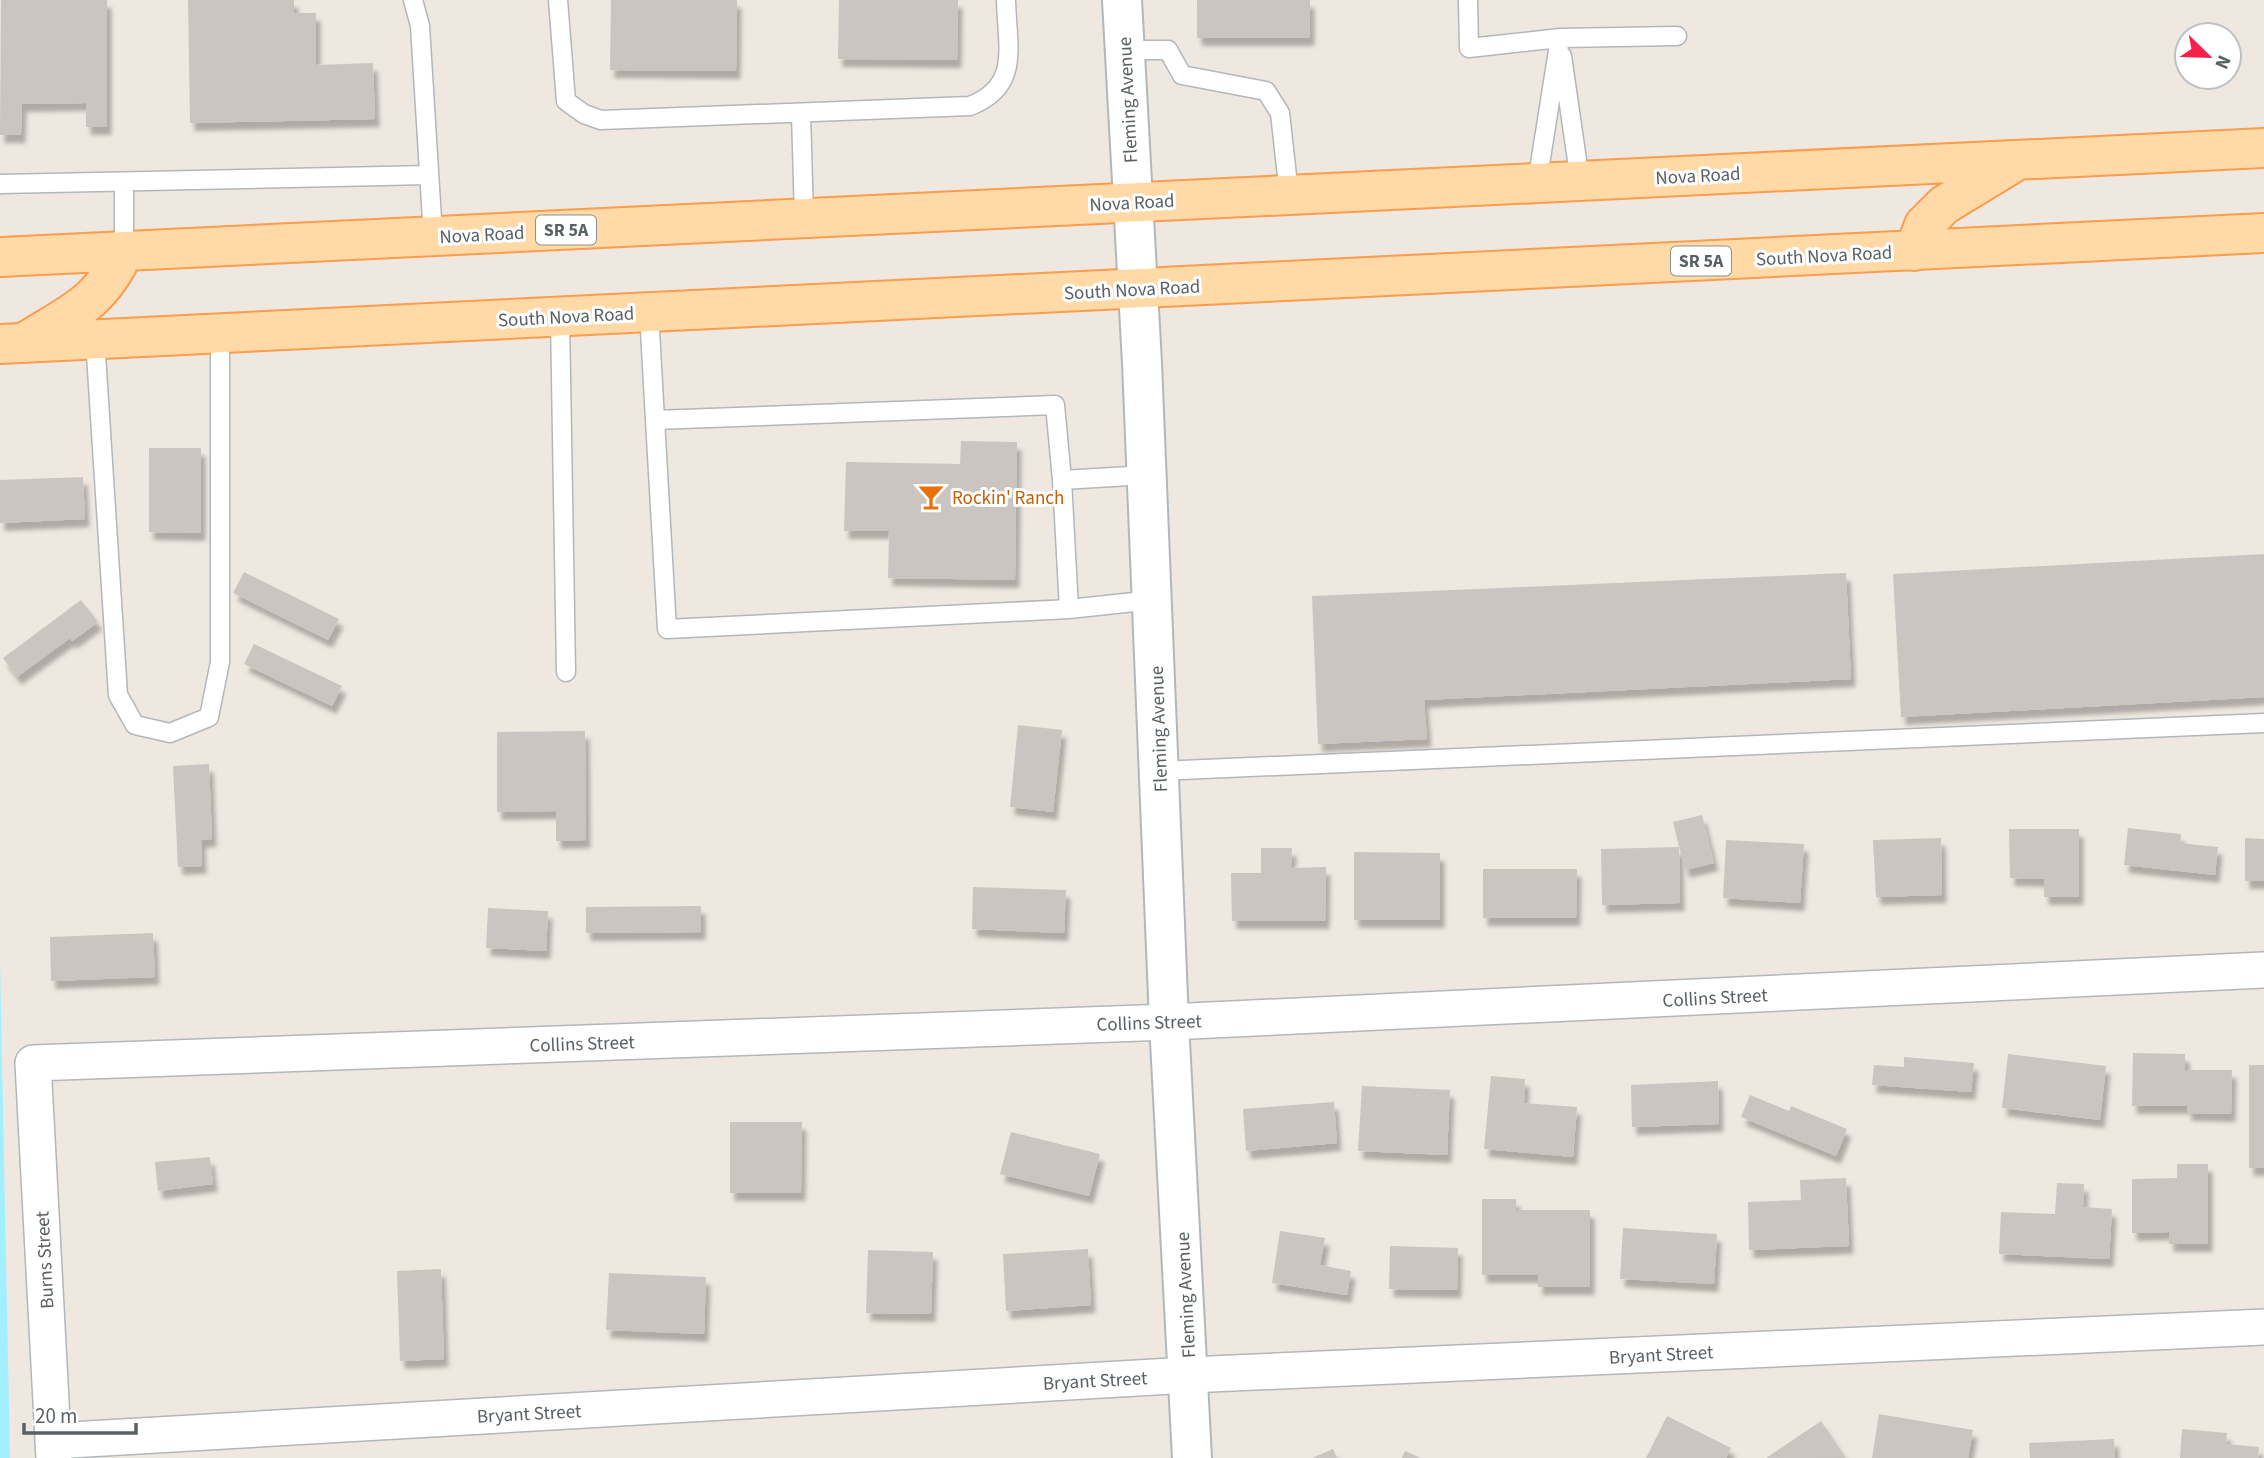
<svg xmlns="http://www.w3.org/2000/svg" width="2264" height="1458" viewBox="0 0 2264 1458" font-family="'Source Sans 3',sans-serif">
<style>
.water{fill:#a1efff}
.building{fill:#cbc5c1;filter:url(#shadow)}
.lines{fill:none;stroke-linecap:round;stroke-linejoin:round}
.lane-casing{stroke:#b2b7ba;stroke-width:21}
.street-casing{stroke:#b2b7ba;stroke-width:38}
.secondary-casing{stroke:#b1b8bb;stroke-width:42}
.primary-casing{stroke:#fc9c4d;stroke-width:42}
.lane{stroke:#fff;stroke-width:18}
.street{stroke:#fff;stroke-width:35}
.secondary{stroke:#fff;stroke-width:38}
.primary{stroke:#ffd9a6;stroke-width:38}
.labels{text-anchor:middle;stroke-width:6;stroke-linejoin:round;paint-order:stroke}
.shield{fill:#fff;stroke:#8c9092;stroke-width:2}
.shield-label{font-size:18px;font-weight:bold;fill:#5a6164}
.street-label{font-size:19px;fill:#5a6164;stroke:#fff}
.food-label{font-size:19px;fill:#c56008;stroke:#fff;text-anchor:start}
</style>
<defs>
<filter id="shadow"><feDropShadow dx="4.5" dy="8" stdDeviation="2" flood-color="#0004"/></filter>
</defs>
<rect width="100%" height="100%" fill="#eee8e1"/>
<!-- water -->
<path class="water" d="M0 961 10 1458H0Z"/>
<!-- building -->
<path class="building" d="M1 0H107V127H86V103L22 104 21 135H0Z
M188 0H294V13H316V65L373 63 375 119 190 123Z
M611 0H737L736 71 610 70Z
M839 0H958L957 60 838 59Z
M1197 0H1310V38H1197Z
M961 441 1017 442 1015 580 888 578 889 531H844L846 462 960 464Z
M149 448H201V533L149 532Z
M83 477 85 519 0 523V480Z
M2264 554V697L1901 717 1893 574Z
M244 572 339 619 328 640 233 593Z
M1846 573 1851 679 1424 700 1427 739 1318 744 1312 596Z
M81 600 98 622 72 641 70 638 17 677 3 658Z
M254 644 342 686 332 706 244 664Z
M1018 725 1062 730 1053 812 1010 807Z
M585 731 586 840 556 841V811L497 812V732Z
M209 764 212 839 201 840 202 866 178 867 173 766Z
M1702 815 1714 863 1685 870 1673 822Z
M2128 828 2181 834 2180 843 2218 847 2215 875 2124 865Z
M2009 829H2079V897H2044V879L2010 878Z
M1941 838 1942 895 1876 897 1873 840Z
M2245 838 2264 839V881H2245Z
M1726 840 1804 844 1800 903 1723 898Z
M1679 847 1680 903 1602 905 1601 849Z
M1261 848H1292L1291 868 1326 867 1325 921H1232L1231 873H1261Z
M1354 852 1440 853V920H1354Z
M1483 869H1577L1576 918H1483Z
M973 887 1066 890 1064 933 972 929Z
M701 906V932L586 933V907Z
M488 908 548 911 546 951 486 948Z
M153 933 155 977 51 981 50 937Z
M2133 1053 2185 1054V1070H2232L2231 1114 2187 1113V1106H2132Z
M2008 1054 2106 1066 2100 1120 2002 1108Z
M1904 1057 1974 1063 1971 1092 1872 1085 1874 1065 1904 1067Z
M2249 1065H2264V1168H2249Z
M1491 1076 1525 1079 1524 1103 1577 1107 1573 1157 1484 1149Z
M1718 1081 1719 1124 1632 1127 1631 1085Z
M1362 1086 1450 1090 1447 1155 1358 1151Z
M1750 1095 1789 1111 1791 1106 1847 1129 1836 1156 1741 1117Z
M1334 1102 1337 1143 1246 1151 1243 1109Z
M730 1122H802L801 1193H730Z
M1011 1132 1100 1154 1089 1196 1000 1174Z
M210 1157 213 1184 158 1191 155 1162Z
M2177 1164H2208V1244H2169V1232L2132 1233V1179L2177 1178Z
M1846 1178 1849 1246 1749 1250 1748 1202 1801 1200 1800 1180Z
M2057 1183 2084 1184 2083 1207 2112 1209 2109 1259 1999 1254 2001 1212 2055 1214Z
M1482 1199H1516V1210H1590V1287H1538V1275H1482Z
M1623 1228 1717 1234 1714 1284 1620 1279Z
M1280 1231 1325 1238 1320 1265 1351 1271 1347 1295 1272 1283Z
M1390 1246 1458 1248 1457 1290 1389 1289Z
M1088 1249 1091 1305 1006 1311 1003 1254Z
M868 1250 933 1252 931 1314 866 1313Z
M441 1269 444 1359 400 1361 397 1271Z
M609 1273 706 1277 704 1334 606 1330Z
M1879 1414 1973 1430 1968 1458H1872Z
M1667 1416 1731 1448 1726 1458H1646Z
M1821 1421 1845 1457 1766 1458Z
M2182 1429 2227 1433 2226 1444 2259 1447 2258 1458H2180Z
M2114 1439 2115 1458H2030L2029 1443Z
M1333 1449 1337 1458H1312Z
M1405 1451 1421 1458H1402Z"/>
<g class="lines">
<!-- lane casing -->
<g class="lane-casing">
<path id="lane" d="M413 0 420 26 433 236
M558 0 566 101 584 114 601 120 970 106C1021 86 1007 47 1006 0
M1468 0 1469 48 1560 38 1677 36
M1124 50H1168L1182 75 1266 91 1280 113 1289 194
M1562 56 1580 181
M801 113 804 218
M1537 183 1560 38
M0 184 429 175
M124 251V182
M649 312 655 420 1055 405 1062 480 1147 475
M560 317 566 672
M95 339 118 695 135 725 170 733 209 717 220 662V333
M655 420 667 629 1069 609
M1062 480 1069 609 1153 600
M1159 771 2264 723"/>
</g>
<!-- street casing -->
<g class="street-casing">
<path id="street" d="M53 1441 1189 1375 2264 1327
M54 1458 33 1063 1169 1022 2264 970"/>
</g>
<!-- secondary casing -->
<g class="secondary-casing">
<path id="secondary" d="M1122 0 1142 363 1169 1022 1192 1458"/>
</g>
<!-- primary casing -->
<g class="primary-casing">
<path id="primary" d="M1914 251 1924 225 1944 205 2013 163
M0 257 2264 148
M25 342C71 313 100 304 124 251
M0 344 2264 233"/>
</g>
<!-- lane -->
<use href="#lane" class="lane"/>
<!-- street -->
<use href="#street" class="street"/>
<!-- secondary -->
<use href="#secondary" class="secondary"/>
<!-- primary -->
<use href="#primary" class="primary"/>
</g>
<!-- icons -->
<defs>
<g id="bar-bare" transform="scale(2.1)"><path d="M-6-5H6L.8 .8V4.5H3.5V6h-7V4.5H-.8V.8Z" fill="#e8710a" stroke="#fff" stroke-width="2.5" paint-order="stroke"/></g>
</defs>
<g fill-rule="evenodd">
<use href="#bar-bare" x="931" y="497"/>
</g>
<g class="labels">
<!-- shield labels -->
<g class="shield">
<rect x="536" y="215.5" width="60" height="29" rx="5"/>
<rect x="1671" y="246.5" width="60" height="29" rx="5"/>
</g>
<g class="shield-label">
<text x="566" y="236">SR 5A</text>
<text x="1701" y="267">SR 5A</text>
</g>
<!-- street labels -->
<g class="street-label">
<text transform="translate(1127 100) rotate(-93)" y="7">Fleming Avenue</text>
<text transform="translate(1698 175) rotate(-3)" y="7">Nova Road</text>
<text transform="translate(1132 202) rotate(-3)" y="7">Nova Road</text>
<text transform="translate(482 234) rotate(-3)" y="7">Nova Road</text>
<text transform="translate(1824 255) rotate(-3)" y="7">South Nova Road</text>
<text transform="translate(1132 289) rotate(-3)" y="7">South Nova Road</text>
<text transform="translate(566 316) rotate(-3)" y="7">South Nova Road</text>
<text transform="translate(1158 729) rotate(-92)" y="7">Fleming Avenue</text>
<text transform="translate(1715 997) rotate(-3)" y="7">Collins Street</text>
<text transform="translate(1149 1022) rotate(-2)" y="7">Collins Street</text>
<text transform="translate(582 1043) rotate(-2)" y="7">Collins Street</text>
<text transform="translate(44 1260) rotate(-93)" y="7">Burns Street</text>
<text transform="translate(1185 1295) rotate(-93)" y="7">Fleming Avenue</text>
<text transform="translate(1661 1354) rotate(-3)" y="7">Bryant Street</text>
<text transform="translate(1095 1380) rotate(-3)" y="7">Bryant Street</text>
<text transform="translate(529 1413) rotate(-3)" y="7">Bryant Street</text>
</g>
<!-- food labels -->
<g class="food-label">
<text x="952" y="504">Rockin' Ranch</text>
</g>
</g>
<!-- north arrow -->
<g transform="translate(2208 56) rotate(113)"><circle r="33" fill="#ffffff" stroke="#bdc0c1" stroke-width="2"/>
<path d="M0-5L12 26L0 18L-12 26Z" fill="#f62049"/>
<text y="-10" font-size="19" font-weight="bold" text-anchor="middle" fill="#5a6164">N</text>
</g>
<!-- scale -->
<path d="M24 1423v10h112v-10" fill="none" stroke="#5a6164" stroke-width="3.5"/>
<text x="35" y="1423" font-size="21" fill="#5a6164" stroke="#ffffff" stroke-width="5" paint-order="stroke">20 m</text>
</svg>
